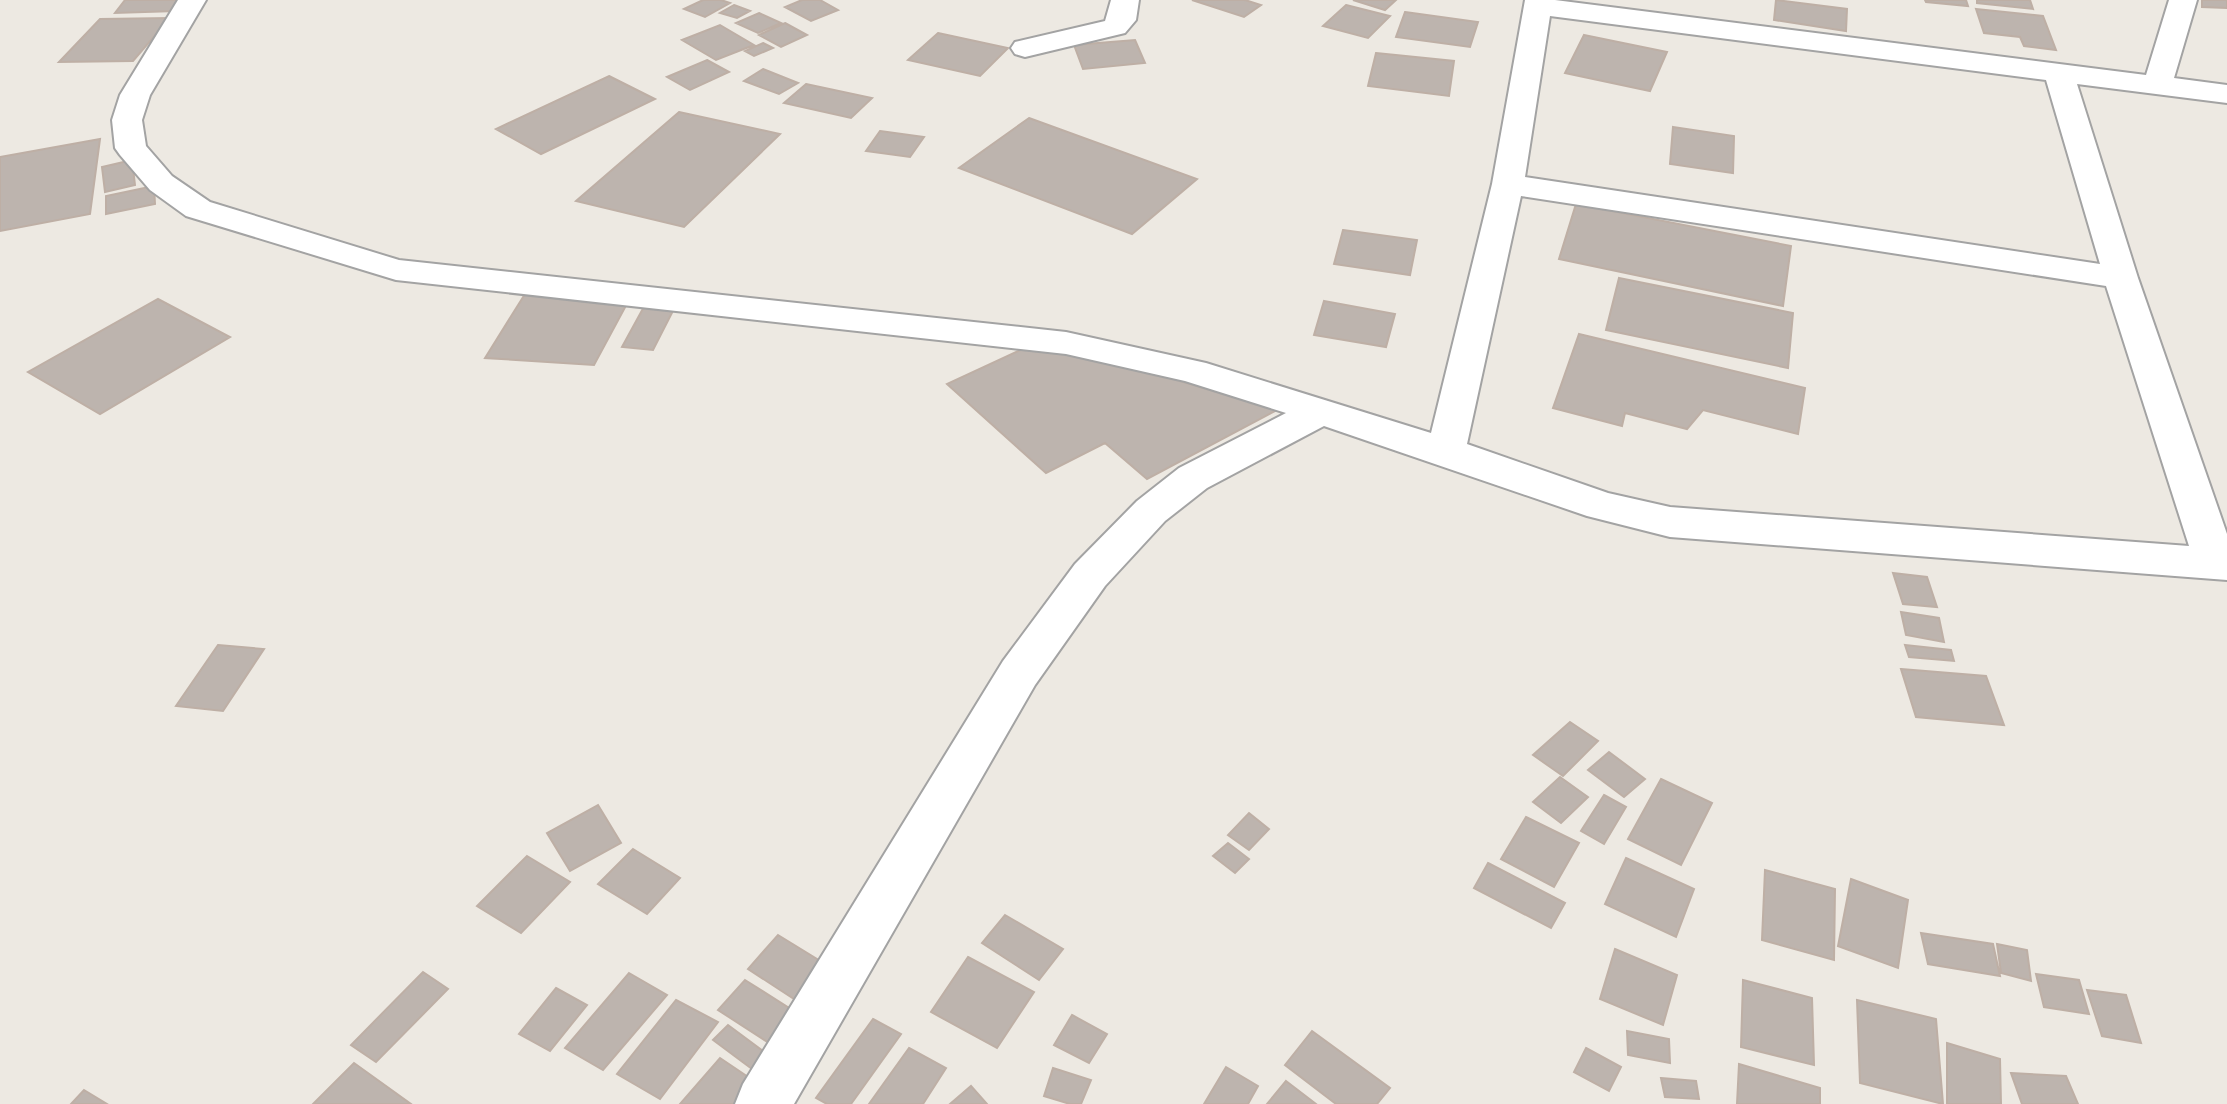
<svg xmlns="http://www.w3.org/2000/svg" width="2227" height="1104" viewBox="0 0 2227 1104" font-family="'Source Sans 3',sans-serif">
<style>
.building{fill:#bdb4ae;stroke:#beafa5;stroke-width:2}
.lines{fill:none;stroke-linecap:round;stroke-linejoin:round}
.street-casing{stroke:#a3a3a3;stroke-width:4}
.street{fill:#fff;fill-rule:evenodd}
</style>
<rect width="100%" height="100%" fill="#ede9e2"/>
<!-- building -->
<path class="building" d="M125 0H184L176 11 115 13Z
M703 0H721L730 3 705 17 684 9Z
M802 0H820L838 10 811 21 785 7Z
M1192 0H1245L1261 5 1244 17Z
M1353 0H1396L1385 10Z
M1776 0 1847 9 1846 31 1774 20Z
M1925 0H1966L1968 6 1926 2Z
M1977 0H2030L2033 9 1977 3Z
M2202 0H2227V8L2202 7Z
M734 5 750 11 737 18 720 13Z
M1346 5 1390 16 1368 38 1323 26Z
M1976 9 2043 16 2056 50 2024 46 2020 37 1984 33Z
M1405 12 1478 22 1470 47 1396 37Z
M759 13 781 23 758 33 736 23Z
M170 18 133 61 59 62 100 19Z
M785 23 807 35 781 47 759 35Z
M720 25 754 45 716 60 682 40Z
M938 33 1008 48 980 76 908 60Z
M1584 35 1667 52 1650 91 1565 73Z
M1135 40 1145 63 1083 69 1074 45Z
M763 43 773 48 754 56 745 51Z
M1376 53 1454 61 1449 96 1368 86Z
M707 60 729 72 690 90 667 77Z
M763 69 798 83 779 94 744 81Z
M609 76 655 99 541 154 496 129Z
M806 84 872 98 851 118 784 103Z
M679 112 780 134 684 227 576 201Z
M1029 118 1197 179 1132 234 959 168Z
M1673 127 1734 136 1733 173 1670 164Z
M880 131 924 137 910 157 866 151Z
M100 139 90 214 0 231V157Z
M132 160 135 185 105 192 102 167Z
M154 186 155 204 106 214V196Z
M1576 204 1791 246 1783 306 1559 259Z
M1343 230 1417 240 1410 275 1334 264Z
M1619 278 1793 313 1788 368 1606 330Z
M525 294 629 300 594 365 485 358Z
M158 299 230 337 100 414 28 372Z
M1324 301 1395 314 1386 347 1314 335Z
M646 303 676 305 653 350 622 347Z
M1579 334 1805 388 1798 434 1703 410 1687 429 1625 413 1622 426 1553 408Z
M1042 340 1277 410 1147 479 1105 443 1046 473 947 384Z
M1893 573 1927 577 1937 607 1903 604Z
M1901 612 1939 618 1944 642 1906 635Z
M218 645 264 649 223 711 176 706Z
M1905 645 1951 650 1954 661 1909 657Z
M1901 669 1986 676 2004 725 1916 717Z
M1570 722 1598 741 1563 776 1533 755Z
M1609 752 1645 779 1624 797 1588 770Z
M1560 777 1588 797 1561 823 1533 802Z
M1661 779 1712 803 1681 865 1628 839Z
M1604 795 1626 807 1604 844 1581 831Z
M598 805 621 843 570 871 547 833Z
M1249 813 1269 829 1249 850 1228 835Z
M1526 817 1579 843 1554 887 1501 859Z
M1228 843 1249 859 1235 873 1213 856Z
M633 849 680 878 647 914 598 884Z
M527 856 570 882 521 933 477 906Z
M1626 858 1694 889 1676 937 1605 904Z
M1488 863 1565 903 1551 928 1474 888Z
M1765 870 1835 889 1834 960 1762 940Z
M1851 879 1908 900 1898 968 1838 946Z
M1005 915 1063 949 1039 980 982 943Z
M1921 933 1993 944 2000 976 1928 964Z
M778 935 830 967 800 1003 748 969Z
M1997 944 2027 950 2031 981 2001 973Z
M1615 949 1677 975 1663 1025 1600 999Z
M968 957 1034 992 997 1048 931 1012Z
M423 972 448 989 376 1062 351 1045Z
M629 973 667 995 603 1070 565 1048Z
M2036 974 2079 980 2089 1014 2044 1007Z
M745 980 797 1013 772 1045 718 1010Z
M1743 980 1812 998 1814 1065 1741 1047Z
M556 988 587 1005 550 1051 519 1034Z
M2087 990 2126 995 2141 1043 2102 1036Z
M676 1000 718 1022 660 1099 617 1074Z
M1857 1000 1936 1019 1943 1104 1860 1083Z
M1072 1015 1107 1034 1089 1063 1054 1045Z
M873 1019 901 1034 851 1104H827L816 1098Z
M728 1025 771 1057 756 1072 713 1040Z
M1312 1031 1390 1088 1377 1104H1336L1285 1065Z
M1627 1031 1669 1039 1670 1063 1628 1055Z
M1947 1043 2000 1059 2001 1104H1947Z
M909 1048 946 1068 923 1104H869Z
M1586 1048 1621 1067 1609 1091 1574 1072Z
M720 1058 763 1087 748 1104H680Z
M354 1063 411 1104H313Z
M1739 1064 1820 1088V1104H1737Z
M1226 1067 1258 1086 1248 1104H1204Z
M1053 1068 1091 1080 1081 1104H1070L1044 1096Z
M2011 1073 2066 1076 2078 1104H2022Z
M1661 1078 1696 1081 1699 1099 1665 1097Z
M1286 1081 1316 1104H1267Z
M971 1086 987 1104H950Z
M84 1090 107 1104H71Z"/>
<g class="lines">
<!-- street casing -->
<g class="street-casing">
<path id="street" d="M178 0H206L150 95 142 120 146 146 172 176 210 202 399 260 1066 332 1206 363 1431 433 1492 184 1525 0H1555L2146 75 2169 0H2197L2174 78 2227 85V103L2077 84 2138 278 2227 534V580L1670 537 1587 516 1324 426 1207 488 1165 521 1105 586 1035 685 794 1104H735L743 1084 1003 661 1075 564 1137 501 1179 468 1286 413 1185 381 1066 354 396 280 186 216 150 190 120 155 115 148 112 120 120 95ZM1550 16 2046 80 2100 264 1525 177ZM1521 196 2106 286 2189 546 1670 507 1608 493 1467 444Z
M1111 0H1139L1136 20 1125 33 1025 57 1015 54 1011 48 1015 42 1105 21Z"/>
</g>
<!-- street -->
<use href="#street" class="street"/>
</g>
</svg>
